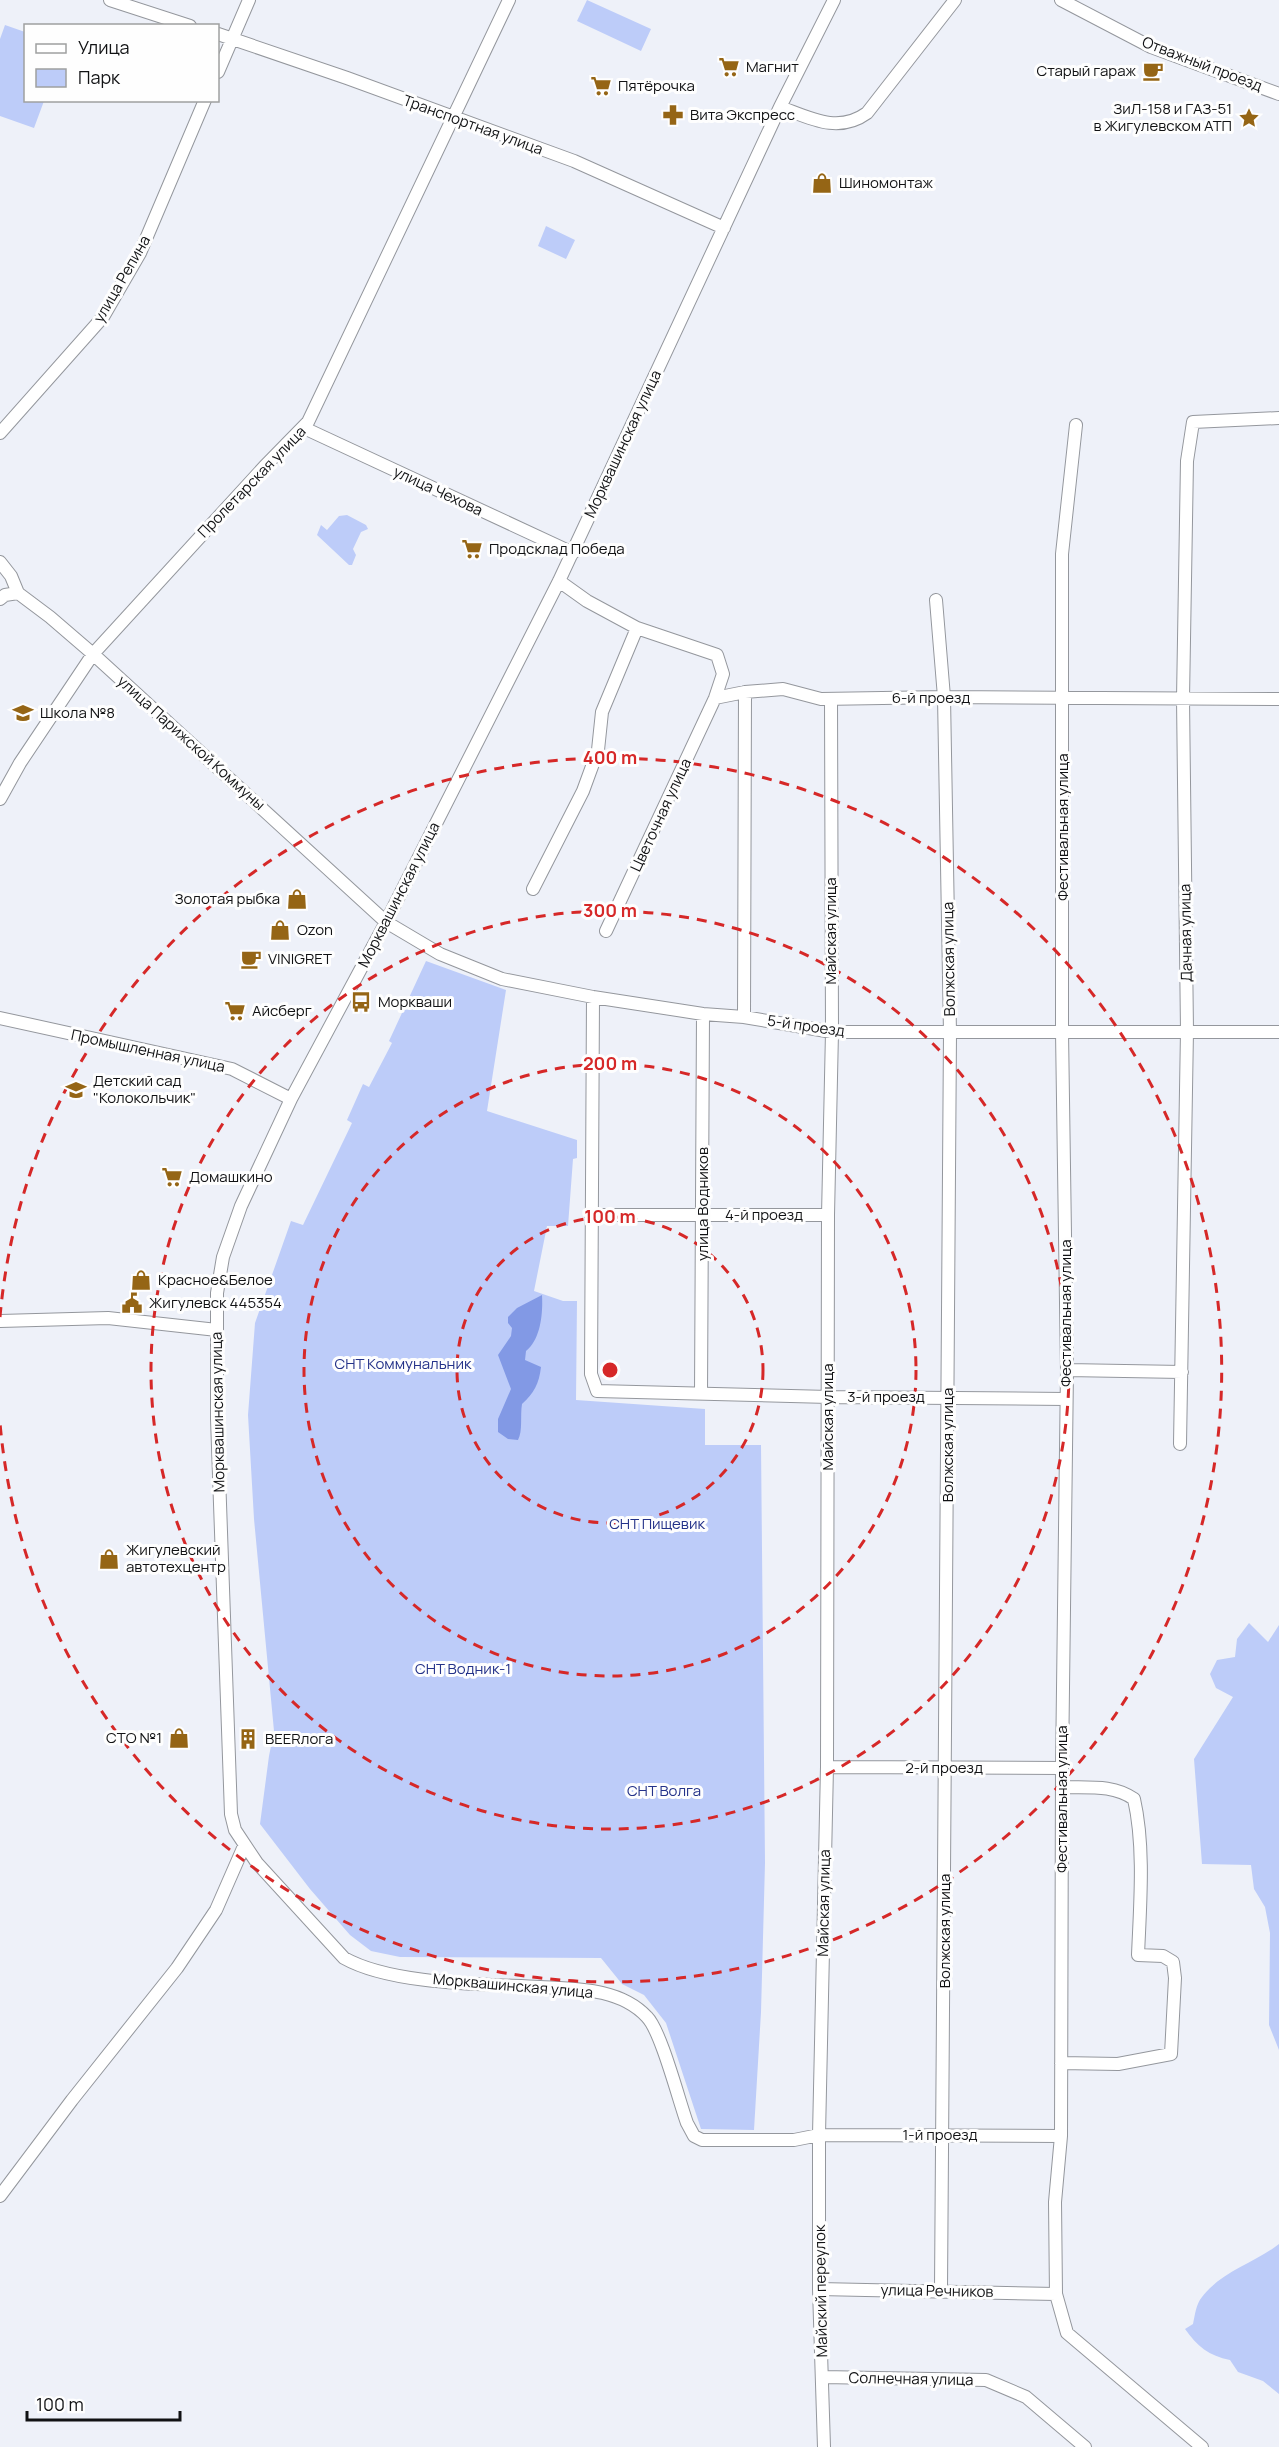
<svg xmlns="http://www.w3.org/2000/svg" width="1279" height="2447" viewBox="0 0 1279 2447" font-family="Manrope,sans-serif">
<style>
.green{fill:#bdccf9}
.water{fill:#8299e5}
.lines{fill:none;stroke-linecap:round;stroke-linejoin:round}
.street-casing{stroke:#94979d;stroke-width:14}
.street{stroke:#fff;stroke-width:12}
.ring{fill:none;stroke:#d62828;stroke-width:3;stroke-dasharray:10 8}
.labels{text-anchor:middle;stroke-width:6;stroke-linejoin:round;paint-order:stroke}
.street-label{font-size:15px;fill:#111214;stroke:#fefefe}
.poi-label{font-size:15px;fill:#111214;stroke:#fefefe;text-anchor:start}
.park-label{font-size:15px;fill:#243289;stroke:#fefefe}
.centre{fill:#d62828;stroke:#fefefe;stroke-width:3}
.ring-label{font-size:18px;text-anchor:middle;font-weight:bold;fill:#d62828;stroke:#fefefe;stroke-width:6;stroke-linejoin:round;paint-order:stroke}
</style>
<rect width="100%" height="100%" fill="#eef1f9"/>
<!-- green -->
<path class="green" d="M587 0 651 29 641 51 577 21Z
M5 25 25 32 26 100 44 101 34 128 0 116V39Z
M546 226 575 240 566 259 538 246Z
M347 515 366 525 368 529 361 532 353 549 356 555 352 565H349L317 535 321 525 327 530 339 516Z
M426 961 506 990 487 1111 577 1140V1158L573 1159 568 1226H547L534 1291 563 1301H577L576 1400 705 1409V1445H761L765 1863 761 2012 754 2130 701 2129 666 2023 644 1995 622 1984 601 1958 400 1957 371 1951 350 1935 310 1889 260 1824 269 1756 274 1731 254 1519 248 1415 255 1323 291 1221 303 1225 352 1123 347 1120 363 1084 369 1087 392 1043 389 1041Z
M1249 1623 1268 1642 1279 1625V2050L1269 2025 1270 1933 1265 1907 1254 1889 1251 1865 1202 1864 1194 1759 1233 1697 1216 1688 1210 1674 1217 1660 1235 1657 1237 1639Z
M1279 2244V2394L1263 2381 1238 2372 1230 2360C1209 2356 1197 2346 1185 2329L1193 2324C1195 2315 1196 2304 1202 2297 1222 2271 1255 2263 1279 2244Z"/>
<!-- water -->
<path class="water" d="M542 1295C543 1313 541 1339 526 1351L525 1360 541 1367C539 1384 534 1393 522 1404 520 1416 523 1431 518 1440L508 1439 498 1432V1419L511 1389 498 1355 511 1336 512 1328 508 1323V1317L517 1308Z"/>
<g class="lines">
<!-- street casing -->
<g class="street-casing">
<path id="street" d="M110 0 190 26
M834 0 780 107 559 581 386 922 291 1099 241 1206 223 1257 217 1293V1419L231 1814 235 1830 257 1863 344 1958C392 1985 484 1984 540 1987 577 1989 620 1988 647 2017 661 2031 679 2101 687 2123L694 2136 702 2140H794L819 2135 1061 2136
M1061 0 1151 47 1279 94
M218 34 347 78 574 161 724 228
M218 72 249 0
M780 107C810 118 838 134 867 113L955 0
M1076 425 1062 554V1032L1067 1370 1062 1768 1061 2136 1055 2202 1056 2294 1067 2333 1202 2447
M304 428 573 553
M0 433 103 317 140 253 205 100
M0 562 11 576 18 593 50 617 93 654 386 922 440 954 502 979 593 997 703 1014 744 1017 832 1032H1279
M559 581 587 601 637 628 717 655 723 674 715 698 606 931
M0 599 5 595 18 593
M936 600 944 697 950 1033 941 2290
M715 698 745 692 783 689 821 699 944 697 1279 699
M0 799 20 763 93 654 264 467 308 422 509 0
M533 889 583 791 598 750 602 712 637 628
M593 997 591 1374 597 1391 829 1397 1066 1399
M744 1017 745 692
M0 1018 232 1069 291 1099
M591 1215H828
M0 1321 108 1318 217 1330
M1067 1370 1182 1372
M701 1394 703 1014
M1180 1444 1187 1031 1183 699 1187 461 1193 422 1279 418
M827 1767 1062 1768
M1061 2063 1118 2064 1171 2054 1175 1978 1173 1962 1163 1956 1138 1955C1140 1906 1145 1847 1134 1799 1113 1784 1087 1788 1062 1787
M0 2196 72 2100 177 1968 216 1910 244 1846
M819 2289 1056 2294
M823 2377 986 2380 1026 2397 1085 2447
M824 2447 819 2289V2135L827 1767 828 1215 832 1032 831 699"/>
</g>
<!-- street -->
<use href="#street" class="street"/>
</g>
<!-- distance rings -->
<g class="ring">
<circle cx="610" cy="1370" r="153"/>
<circle cx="610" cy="1370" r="306"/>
<circle cx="610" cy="1370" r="459"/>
<path d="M0 1317A612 612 0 1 1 0 1423"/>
</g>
<!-- icons -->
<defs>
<g id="supermarket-bare" transform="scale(1.62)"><path d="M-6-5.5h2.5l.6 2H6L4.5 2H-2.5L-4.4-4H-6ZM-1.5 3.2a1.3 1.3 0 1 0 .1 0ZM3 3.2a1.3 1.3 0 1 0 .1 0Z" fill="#956515" stroke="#fefefe" stroke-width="2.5" paint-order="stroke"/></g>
<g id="cafe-bare" transform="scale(1.62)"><path d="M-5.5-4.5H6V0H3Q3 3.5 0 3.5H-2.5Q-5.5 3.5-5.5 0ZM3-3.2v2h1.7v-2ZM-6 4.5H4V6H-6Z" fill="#956515" stroke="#fefefe" stroke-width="2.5" paint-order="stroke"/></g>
<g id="pharmacy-bare" transform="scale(1.62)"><path d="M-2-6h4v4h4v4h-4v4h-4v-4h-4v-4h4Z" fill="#956515" stroke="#fefefe" stroke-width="2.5" paint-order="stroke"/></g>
<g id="sight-bare" transform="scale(1.62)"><path d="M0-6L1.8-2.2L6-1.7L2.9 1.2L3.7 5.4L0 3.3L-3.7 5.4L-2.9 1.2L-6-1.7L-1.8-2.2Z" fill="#956515" stroke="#fefefe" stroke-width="2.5" paint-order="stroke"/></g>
<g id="shop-bare" transform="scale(1.62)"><path d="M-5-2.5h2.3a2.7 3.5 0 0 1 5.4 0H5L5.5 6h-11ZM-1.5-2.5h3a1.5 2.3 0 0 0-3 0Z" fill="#956515" stroke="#fefefe" stroke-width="2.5" paint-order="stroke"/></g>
<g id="school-bare" transform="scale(1.62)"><path d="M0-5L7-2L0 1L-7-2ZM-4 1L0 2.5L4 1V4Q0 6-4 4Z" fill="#956515" stroke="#fefefe" stroke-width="2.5" paint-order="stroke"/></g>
<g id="bus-bare" transform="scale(1.62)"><path d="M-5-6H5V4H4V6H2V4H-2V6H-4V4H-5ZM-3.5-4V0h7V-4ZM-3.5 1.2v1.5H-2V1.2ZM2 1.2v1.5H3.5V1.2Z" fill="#956515" stroke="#fefefe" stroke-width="2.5" paint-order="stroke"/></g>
<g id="civic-bare" transform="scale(1.62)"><path d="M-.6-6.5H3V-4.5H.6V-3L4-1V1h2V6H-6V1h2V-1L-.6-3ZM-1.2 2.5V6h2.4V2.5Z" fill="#956515" stroke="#fefefe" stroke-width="2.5" paint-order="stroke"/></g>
<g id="building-bare" transform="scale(1.62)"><path d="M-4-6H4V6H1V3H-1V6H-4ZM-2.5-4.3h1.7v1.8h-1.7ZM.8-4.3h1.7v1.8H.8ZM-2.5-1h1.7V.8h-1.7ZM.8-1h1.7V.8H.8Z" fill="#956515" stroke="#fefefe" stroke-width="2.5" paint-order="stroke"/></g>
</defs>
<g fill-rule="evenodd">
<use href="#supermarket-bare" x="729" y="67"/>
<use href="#cafe-bare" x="1153" y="71"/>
<use href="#supermarket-bare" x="601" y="86"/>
<use href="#pharmacy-bare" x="673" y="115"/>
<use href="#sight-bare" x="1249" y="118"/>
<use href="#shop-bare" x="822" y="183"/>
<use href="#supermarket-bare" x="472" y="549"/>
<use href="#school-bare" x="23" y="713"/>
<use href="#shop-bare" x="297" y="899"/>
<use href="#shop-bare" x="280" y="930"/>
<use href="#cafe-bare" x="251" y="959"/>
<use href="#bus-bare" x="361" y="1002"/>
<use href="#supermarket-bare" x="235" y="1011"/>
<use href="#school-bare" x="76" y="1090"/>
<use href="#supermarket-bare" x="172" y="1177"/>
<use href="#shop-bare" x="141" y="1280"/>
<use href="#civic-bare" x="132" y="1303"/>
<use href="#shop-bare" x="109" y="1559"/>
<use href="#shop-bare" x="179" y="1738"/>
<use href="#building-bare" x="248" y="1739"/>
</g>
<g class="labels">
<!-- street labels -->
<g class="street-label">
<text transform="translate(1202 64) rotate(21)" y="5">Отважный проезд</text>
<text transform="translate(473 125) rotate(20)" y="5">Транспортная улица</text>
<text transform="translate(122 279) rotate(-60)" y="5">улица Репина</text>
<text transform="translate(623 444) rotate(-65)" y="5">Морквашинская улица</text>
<text transform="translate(252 482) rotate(-46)" y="5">Пролетарская улица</text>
<text transform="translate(438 491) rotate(25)" y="5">улица Чехова</text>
<text x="931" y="703">6-й проезд</text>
<text transform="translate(191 743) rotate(42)" y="5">улица Парижской Коммуны</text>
<text transform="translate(661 815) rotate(-65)" y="5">Цветочная улица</text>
<text transform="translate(1063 827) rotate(-90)" y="5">Фестивальная улица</text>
<text transform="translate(399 895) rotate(-63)" y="5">Морквашинская улица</text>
<text transform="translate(831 931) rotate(-90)" y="5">Майская улица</text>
<text transform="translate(1186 933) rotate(-91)" y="5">Дачная улица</text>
<text transform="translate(949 959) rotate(-91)" y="5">Волжская улица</text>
<text transform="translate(806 1026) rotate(8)" y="5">5-й проезд</text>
<text transform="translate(148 1051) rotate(12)" y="5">Промышленная улица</text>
<text transform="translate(703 1204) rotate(-90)" y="5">улица Водников</text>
<text x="764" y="1220">4-й проезд</text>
<text transform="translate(1066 1313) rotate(-90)" y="5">Фестивальная улица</text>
<text x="886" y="1402">3-й проезд</text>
<text transform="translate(218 1412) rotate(-91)" y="5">Морквашинская улица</text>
<text transform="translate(828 1417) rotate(-90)" y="5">Майская улица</text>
<text transform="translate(948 1445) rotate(-90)" y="5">Волжская улица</text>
<text x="944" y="1773">2-й проезд</text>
<text transform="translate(1062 1799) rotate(-90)" y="5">Фестивальная улица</text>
<text transform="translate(824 1903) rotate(-89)" y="5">Майская улица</text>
<text transform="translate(945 1931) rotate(-90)" y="5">Волжская улица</text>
<text transform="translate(513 1986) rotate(5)" y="5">Морквашинская улица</text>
<text x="940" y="2140">1-й проезд</text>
<text transform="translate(821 2291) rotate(-91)" y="5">Майский переулок</text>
<text transform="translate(937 2291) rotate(1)" y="5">улица Речников</text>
<text transform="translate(911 2379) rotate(1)" y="5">Солнечная улица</text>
</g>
<!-- poi labels -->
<g class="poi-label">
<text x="746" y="72">Магнит</text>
<text x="1136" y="76" text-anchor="end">Старый гараж</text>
<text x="618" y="91">Пятёрочка</text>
<text x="1232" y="114" text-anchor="end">ЗиЛ-158 и ГАЗ-51<tspan x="1232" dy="17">в Жигулевском АТП</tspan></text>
<text x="690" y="120">Вита Экспресс</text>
<text x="839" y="188">Шиномонтаж</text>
<text x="489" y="554">Продсклад Победа</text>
<text x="40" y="718">Школа №8</text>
<text x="280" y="904" text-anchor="end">Золотая рыбка</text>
<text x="297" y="935">Ozon</text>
<text x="268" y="964">VINIGRET</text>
<text x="378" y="1007">Моркваши</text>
<text x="252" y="1016">Айсберг</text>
<text x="93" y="1086">Детский сад<tspan x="93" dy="17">"Колокольчик"</tspan></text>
<text x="189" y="1182">Домашкино</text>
<text x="158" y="1285">Красное&amp;Белое</text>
<text x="149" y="1308">Жигулевск 445354</text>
<text x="126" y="1555">Жигулевский<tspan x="126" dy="17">автотехцентр</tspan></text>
<text x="162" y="1743" text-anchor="end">СТО №1</text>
<text x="265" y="1744">BEERлога</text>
</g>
<!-- park labels -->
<g class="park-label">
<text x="403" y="1369">СНТ Коммунальник</text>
<text x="657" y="1529">СНТ Пищевик</text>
<text x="463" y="1674">СНТ Водник-1</text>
<text x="664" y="1796">СНТ Волга</text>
</g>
</g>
<circle cx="610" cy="1370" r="9" class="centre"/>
<g class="ring-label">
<text x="610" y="764">400 m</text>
<text x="610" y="917">300 m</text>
<text x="610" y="1070">200 m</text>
<text x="610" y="1223">100 m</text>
</g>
<!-- legend -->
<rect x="24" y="24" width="195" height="78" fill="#fefefe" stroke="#9fa0a0" stroke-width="1.5"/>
<rect x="36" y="44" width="30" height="9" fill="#ffffff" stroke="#9fa0a0" stroke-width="1.5"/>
<text x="78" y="54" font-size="18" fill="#111214">Улица</text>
<rect x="36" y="69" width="30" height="18" fill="#bdccf9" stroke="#9fa0a0" stroke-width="1.5"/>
<text x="78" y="84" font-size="18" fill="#111214">Парк</text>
<!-- scale -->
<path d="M27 2411v9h153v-9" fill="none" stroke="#111214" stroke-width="3"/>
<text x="36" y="2411" font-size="18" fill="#111214" stroke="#fefefe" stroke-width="4.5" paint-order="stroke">100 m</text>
</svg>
